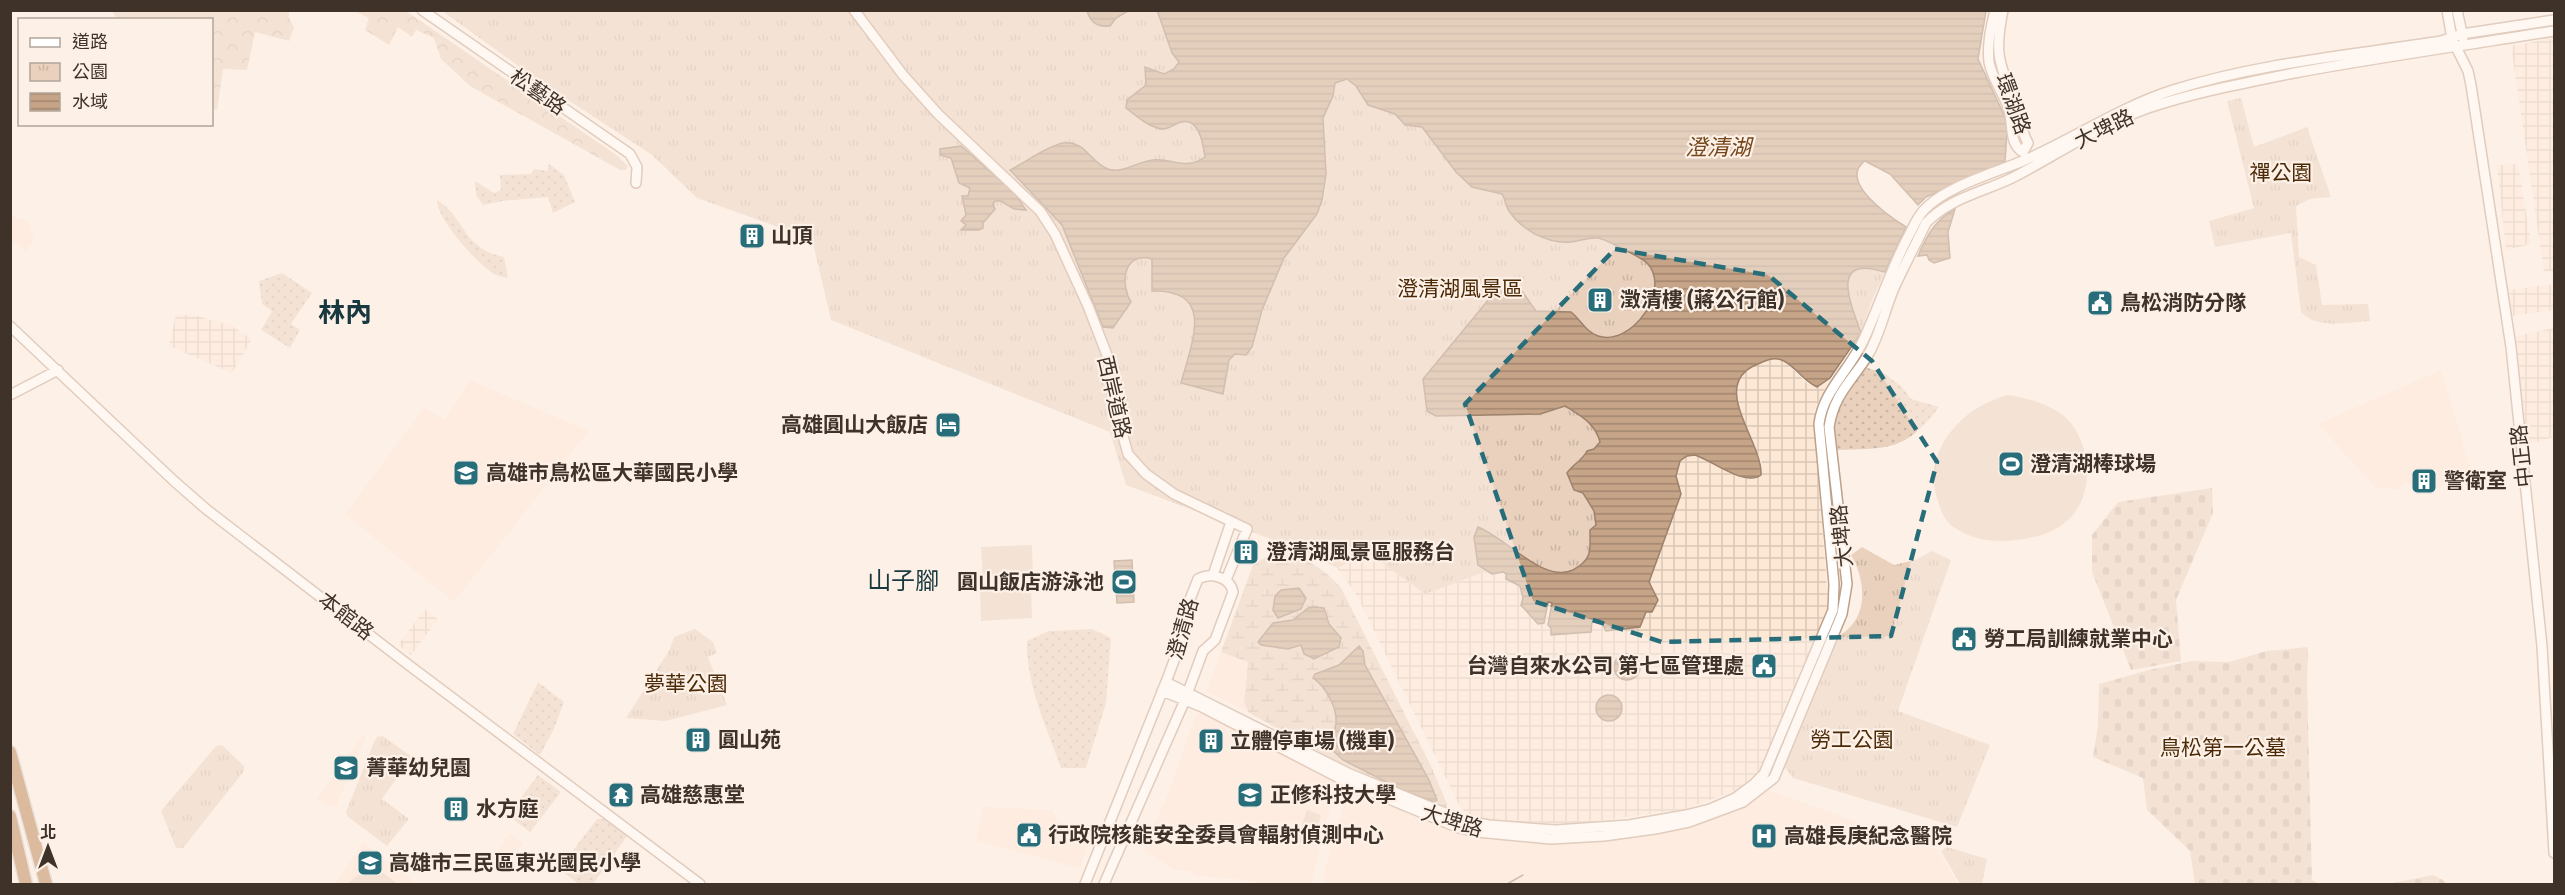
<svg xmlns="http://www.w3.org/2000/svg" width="2565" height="895" viewBox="0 0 2565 895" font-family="'Fira Sans Condensed','Noto Sans TC',sans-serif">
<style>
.built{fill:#fde7d5}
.industrial{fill:url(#industrial-grid)}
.grass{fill:url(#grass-dots)}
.forest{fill:url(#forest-crowns)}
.wetland{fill:url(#wetland-marsh)}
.cemetery{fill:url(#cemetery-stones)}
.park{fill:url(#park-tufts)}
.pitch{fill:#e9d1be}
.water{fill:url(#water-rules);stroke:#9d826c;stroke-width:1.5}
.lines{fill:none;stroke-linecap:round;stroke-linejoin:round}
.stream{stroke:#9d826c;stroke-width:1.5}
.secondary-casing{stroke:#bea18a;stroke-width:12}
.highway-casing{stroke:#d5d2d0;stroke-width:15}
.secondary{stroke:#fff;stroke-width:9}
.highway{stroke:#b47844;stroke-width:12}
.marked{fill:none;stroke:#276e7a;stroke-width:4.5;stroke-dasharray:12 8;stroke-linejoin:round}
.labels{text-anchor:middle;stroke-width:4.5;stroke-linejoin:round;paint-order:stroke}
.street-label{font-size:21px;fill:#3e3229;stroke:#fdf1e7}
.park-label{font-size:21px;fill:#4c2a07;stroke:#fdf1e7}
.poi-label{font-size:21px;font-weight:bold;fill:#3e3229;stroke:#fdf1e7;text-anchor:start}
.water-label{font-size:22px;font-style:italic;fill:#75461a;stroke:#fdf1e7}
.quarter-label{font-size:24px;fill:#18393f;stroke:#fdf1e7}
.district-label{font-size:27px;font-weight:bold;fill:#18393f;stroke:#fdf1e7}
</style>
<defs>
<pattern id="industrial-grid" width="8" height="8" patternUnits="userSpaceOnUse" patternTransform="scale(1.5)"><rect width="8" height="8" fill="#fde7d5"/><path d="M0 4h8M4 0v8" fill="none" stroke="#dac7b7"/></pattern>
<pattern id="grass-dots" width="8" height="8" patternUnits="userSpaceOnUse" patternTransform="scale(1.5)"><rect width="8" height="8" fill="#e9d1be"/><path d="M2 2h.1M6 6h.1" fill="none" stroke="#c9b4a3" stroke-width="1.8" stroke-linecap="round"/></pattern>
<pattern id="forest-crowns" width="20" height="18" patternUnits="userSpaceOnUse" patternTransform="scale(1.5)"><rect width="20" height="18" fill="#e9d1be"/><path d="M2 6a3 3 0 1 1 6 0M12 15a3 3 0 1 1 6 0" fill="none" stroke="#c9b4a3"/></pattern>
<pattern id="wetland-marsh" width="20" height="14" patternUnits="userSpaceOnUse" patternTransform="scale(1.5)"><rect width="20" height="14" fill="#e9d1be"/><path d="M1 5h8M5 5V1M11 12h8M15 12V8" fill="none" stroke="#c9b4a3"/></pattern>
<pattern id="cemetery-stones" width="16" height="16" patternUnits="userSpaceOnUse" patternTransform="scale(1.5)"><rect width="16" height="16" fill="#e9d1be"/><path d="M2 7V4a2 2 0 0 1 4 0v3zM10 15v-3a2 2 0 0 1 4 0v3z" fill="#c9b4a3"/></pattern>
<pattern id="park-tufts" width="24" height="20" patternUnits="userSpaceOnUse" patternTransform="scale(1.5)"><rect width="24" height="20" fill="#e9d1be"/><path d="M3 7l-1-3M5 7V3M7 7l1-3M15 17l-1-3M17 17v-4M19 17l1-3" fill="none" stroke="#c9b4a3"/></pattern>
<pattern id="water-rules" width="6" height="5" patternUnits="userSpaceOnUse" patternTransform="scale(1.5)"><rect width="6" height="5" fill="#c6a488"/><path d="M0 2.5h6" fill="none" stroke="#a2866f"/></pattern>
</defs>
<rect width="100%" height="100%" fill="#fdf1e7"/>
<!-- built -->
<path class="built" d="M11 216 29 222 34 240 27 251 14 243 11 246Z
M2441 370 2471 470 2436 489H2423L2420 486 2405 482 2400 489 2376 488 2318 424Z
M470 380 589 431 454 602 345 514 424 408 445 420Z
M1221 652 1248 662 1244 702 1249 713 1206 691Z
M1204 711 1336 782 1311 884H1256L1254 881 1193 875V871L1174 870 1143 850 1169 791 1196 715Z
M363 735 366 737 336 806 331 807 317 799Z
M1348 790 1459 832 1606 840 1757 797 1770 791 1938 850 1958 884H1324L1325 869Z
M983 807 1052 810 1057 819 1071 830 1090 840 1080 868 976 841Z
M510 833 523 843 501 873 488 863Z
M364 842 417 884H334Z"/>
<!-- industrial -->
<path class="industrial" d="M2554 38V271L2544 272 2511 46Z
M2518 164 2531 244 2506 250 2497 165Z
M2554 284V310L2512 316 2509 290Z
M176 314 197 316 230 325 252 339 232 373 169 346Z
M2554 328V437L2527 445 2516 336Z
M1771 358 1783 360 1807 383 1817 387 1830 378 1815 409 1814 422 1828 600 1826 616 1766 762 1756 777 1739 789 1686 809 1570 825 1522 824 1470 816 1460 807 1356 594 1337 568 1368 553 1425 594 1485 572 1492 574 1502 572 1512 584 1520 586 1523 598 1521 605 1538 624 1548 602 1552 603 1548 625 1600 620 1604 623 1643 621 1652 590 1649 582 1651 573 1681 494 1676 476 1680 461 1687 456 1695 455 1745 479 1762 463 1740 412 1735 388 1739 377 1748 368Z
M425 609 438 619 411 655 398 645Z"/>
<!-- grass -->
<path class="grass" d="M549 164 564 175 575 202 553 213 548 197 502 201 483 205 476 195 475 181 494 193 501 190 500 175 531 174 534 169 547 171Z
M437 200C464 215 462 249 504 257L508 278C503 277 498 276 494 274 477 263 437 220 437 200Z
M282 273 312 293 291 324 300 330 290 348 261 330 272 311 262 304 259 281Z
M1865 367 1885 374 1902 387 1911 399 1939 407C1905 452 1888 448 1836 450L1834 414Z
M1092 629 1111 638 1106 703 1086 768H1061C1047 728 1026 685 1027 641L1049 631Z
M538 682 564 702 553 731 540 755 513 734Z
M538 775 561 792 530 832 508 815Z
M597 819H605L627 836 593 884H579L561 871V866Z"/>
<!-- forest -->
<path class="forest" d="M112 11H289V18L294 27 289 41 255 32 247 70 223 69 217 110 212 108V20L117 19Z
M354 11H406L615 154 628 166 626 170H620L470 86 441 59 434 38 416 30 412 37 398 27 389 45 365 30 369 18Z"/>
<!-- wetland -->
<path class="wetland" d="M1282 554C1306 557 1325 569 1341 588L1431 766 1447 804V808L1440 810 1335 760 1249 713 1244 703 1248 662 1221 652 1253 565 1269 555Z"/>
<!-- cemetery -->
<path class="cemetery" d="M2212 488 2213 513 2176 600 2181 661 2131 670 2092 572V535L2118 502Z
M2308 647 2307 683 2312 880 2320 884H2195L2190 851 2147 810 2143 778 2093 757 2098 725 2099 684 2149 670 2192 661 2229 662 2267 651Z
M2433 875 2443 880 2446 884H2388Z"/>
<!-- park -->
<path class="park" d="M442 11H1986L1978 59 2005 117 2007 132 2005 162 1926 197 1918 205 1890 174 1865 161C1837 181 1890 217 1906 227L1873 298 1861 333 1830 378 1817 387C1803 381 1797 368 1784 361 1775 356 1767 360 1758 364 1707 384 1763 441 1761 475 1745 487 1713 461 1695 455L1687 456 1680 461 1676 476 1681 494 1649 582 1658 600 1652 612H1646L1640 627 1606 631 1600 620 1592 622 1591 632 1551 635V628L1548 625 1552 603 1548 602 1544 623 1538 624 1521 605 1523 598 1520 586 1506 579V574L1502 572 1492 574 1485 572 1425 594 1368 553 1337 568 1308 553 1126 485 1110 432 831 320 812 239 697 198 652 155 542 83Z
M2241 98 2254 147 2307 127 2331 197 2310 199 2296 206 2299 257 2316 265 2322 305 2368 304 2370 321C2349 322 2317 330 2301 312L2291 233 2215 247 2209 221 2254 208 2227 101Z
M1862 547 1894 565 1915 560 1932 551 1951 560 1898 711 1990 745 1957 827 1793 778 1784 766 1837 637C1869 620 1867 583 1851 555Z
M695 629 713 642 717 653 708 657 727 705 666 721 626 718 670 649 674 637Z
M383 736 412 757 382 799 409 819 387 846 347 816 346 812 374 742 377 737Z
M222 745 244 766V771L183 848H176L161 811 216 746Z
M1947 847 1987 859 1982 884H1960L1941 851Z"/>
<!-- pitch -->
<path class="pitch" d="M2008 395C2027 398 2047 403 2063 415 2093 440 2097 501 2063 524 2050 534 2033 538 2017 540 1992 543 1972 540 1952 526 1944 520 1940 508 1937 498 1922 450 1963 406 2008 395Z
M1032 545 1033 577 983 579 981 547Z
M1031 587 1032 618 981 621 980 589Z
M1307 810 1321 815 1311 846 1296 841Z
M375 871 383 873 398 884H347L358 875Z"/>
<!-- water -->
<path class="water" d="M1157 10 1986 11 1978 59 2005 117 2007 132 2005 162 1926 197 1918 205 1890 174 1865 161C1837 181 1890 217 1906 227L1885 272C1828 254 1851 304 1861 333L1830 378 1817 387C1803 381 1797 368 1784 361 1775 356 1767 360 1758 364 1707 384 1763 441 1761 475 1745 487 1713 461 1695 455L1687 456 1680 461 1676 476 1681 494 1649 582 1658 600 1652 612H1646L1640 627 1606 631 1600 620 1592 622 1591 632 1551 635V628L1548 625 1552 603 1548 602 1544 623 1538 624 1521 605 1523 598 1520 586 1506 579V574L1503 572 1492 574 1478 565 1474 537 1478 527C1505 537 1544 584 1573 570 1593 559 1590 550 1590 530L1596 525 1594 511 1583 493 1574 490 1567 473C1573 464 1582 461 1587 451L1594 449 1600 442C1595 423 1581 416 1565 406L1540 414 1436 416 1427 411 1423 379 1499 287H1519L1536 311 1571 312C1581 320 1586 332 1598 336 1632 347 1672 289 1647 263 1642 258 1605 239 1598 238 1589 237 1580 241 1571 242 1547 244 1522 230 1509 211 1505 205 1506 200 1502 194L1472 187 1456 172 1422 127 1405 125 1395 114 1368 105 1356 86 1347 79 1335 83 1333 96 1323 118 1326 174 1322 200 1317 214 1284 258 1262 310 1252 347 1246 355 1235 354 1229 360 1223 394 1181 383C1191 344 1217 289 1152 291V259C1123 251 1120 284 1131 302L1113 328 1103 327 1062 225 1010 170C1024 163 1049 145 1063 143 1085 140 1090 162 1108 169 1122 174 1139 161 1153 160 1175 158 1184 171 1205 157 1203 145 1200 117 1181 122 1174 124 1170 129 1163 129 1150 128 1136 116 1126 108L1127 100 1146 85 1145 67 1164 74 1174 69 1179 62 1172 53Z
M1087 11V10L1128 11 1116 18 1110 26C1097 27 1091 23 1087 11Z
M961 146 1009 188H1011L1026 210 1014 209 1001 201H995L993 204 995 209 983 223V228L979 230H961L966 225 961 221 966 215 962 196H968L970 188 959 183 951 158 940 155V149Z
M1955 209 1948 232 1950 258 1934 263 1929 260 1927 255 1918 256C1927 235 1935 220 1955 209Z
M1132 560 1134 602 1117 603 1114 561Z
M1299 588 1306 598 1301 609 1278 618 1273 610 1275 596 1281 590Z
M1314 607 1324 608 1329 624 1341 638 1339 647 1314 659 1304 654 1301 645 1288 649 1261 645 1258 642 1273 623 1293 620 1308 608Z
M1359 646 1363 651 1365 665 1429 780 1437 800 1434 802 1402 790 1343 760 1327 745C1329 740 1334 734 1335 728 1340 712 1326 686 1313 678L1315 674 1339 665Z
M1614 667a13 13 0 1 1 26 0a13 13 0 1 1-26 0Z
M1596 708a13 13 0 1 1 26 0a13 13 0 1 1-26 0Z"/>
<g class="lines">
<!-- stream -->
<path class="stream" d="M1507 884 1523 875"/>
<!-- secondary casing -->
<g class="secondary-casing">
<path id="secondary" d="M422 10 630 154 637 167 636 183
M854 10 903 75 938 114 1040 211 1055 234 1088 306 1107 355 1114 404 1128 454 1146 474 1174 494 1247 529 1226 580
M1995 10C1991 27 1987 44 1989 62 1992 79 2004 93 2009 110 2013 123 2009 145 2023 152L2028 143C2021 131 2021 119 2016 107 2001 64 1993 59 2003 10
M2447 10 2452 39 2468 71 2471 85 2511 347 2542 646 2554 853
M2457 10 2463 38
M10 326 174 481 206 509 410 666 700 884
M10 395 58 370
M1213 575 1231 522
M1166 682 1350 774 1462 820 1489 825 1555 830 1629 825 1686 815 1710 809 1735 798 1754 784 1764 774 1833 610 1834 584 1819 424C1823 391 1849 371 1863 341 1879 307 1890 271 1908 237 1913 228 1917 217 1924 210 1946 186 1995 173 2025 160 2075 138 2120 107 2173 90 2260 63 2351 55 2441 41L2462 34 2554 20
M1162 691 1200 706 1343 780 1459 828 1477 832 1551 839 1604 836 1655 829 1689 822 1743 802 1774 778 1842 614 1847 584 1829 427C1834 394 1852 381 1868 355 1881 333 1885 308 1895 286 1905 264 1916 244 1926 223 1949 198 1984 192 2014 177 2058 154 2100 125 2148 108 2195 92 2245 83 2294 73 2381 57 2467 45 2554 31
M1085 884 1166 682 1181 642 1179 627 1198 579C1211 572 1230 577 1233 592L1215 640 1203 651 1185 700 1104 884"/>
</g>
<!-- highway casing -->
<g class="highway-casing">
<path id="highway" d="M10 752 46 884
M10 816 26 884"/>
</g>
<!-- secondary -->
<use href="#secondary" class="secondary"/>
<!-- highway -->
<use href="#highway" class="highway"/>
</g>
<!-- marked area -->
<path d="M0 0H2565V895H0ZM1615 249 1768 275 1872 361 1937 462 1891 636 1662 642 1533 601 1465 404Z" fill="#fdf1e7" fill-opacity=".55" fill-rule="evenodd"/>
<path class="marked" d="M1615 249 1768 275 1872 361 1937 462 1891 636 1662 642 1533 601 1465 404Z"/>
<!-- icons -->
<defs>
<g id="building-square" transform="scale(1.35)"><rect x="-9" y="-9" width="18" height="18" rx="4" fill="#276e7a" stroke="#fdf1e7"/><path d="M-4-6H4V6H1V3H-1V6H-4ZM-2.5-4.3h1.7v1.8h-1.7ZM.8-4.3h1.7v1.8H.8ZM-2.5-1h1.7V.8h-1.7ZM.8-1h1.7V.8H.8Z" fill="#fff"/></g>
<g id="civic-square" transform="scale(1.35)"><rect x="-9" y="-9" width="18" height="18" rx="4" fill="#276e7a" stroke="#fdf1e7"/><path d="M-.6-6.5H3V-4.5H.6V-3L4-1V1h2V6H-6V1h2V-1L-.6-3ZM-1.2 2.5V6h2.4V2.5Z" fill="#fff"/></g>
<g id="hotel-square" transform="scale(1.35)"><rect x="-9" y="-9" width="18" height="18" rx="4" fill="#276e7a" stroke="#fdf1e7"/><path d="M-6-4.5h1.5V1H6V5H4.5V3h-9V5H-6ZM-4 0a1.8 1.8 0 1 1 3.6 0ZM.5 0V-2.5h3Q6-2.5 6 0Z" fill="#fff"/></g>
<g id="stadium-square" transform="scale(1.35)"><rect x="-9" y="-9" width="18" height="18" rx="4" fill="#276e7a" stroke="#fdf1e7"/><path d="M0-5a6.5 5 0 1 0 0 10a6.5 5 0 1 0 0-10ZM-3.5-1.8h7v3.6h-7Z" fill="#fff"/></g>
<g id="school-square" transform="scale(1.35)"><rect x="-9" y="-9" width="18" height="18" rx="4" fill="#276e7a" stroke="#fdf1e7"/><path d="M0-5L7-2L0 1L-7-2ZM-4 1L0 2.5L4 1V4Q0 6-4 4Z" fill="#fff"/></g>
<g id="temple-square" transform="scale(1.35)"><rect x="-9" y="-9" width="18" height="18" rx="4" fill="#276e7a" stroke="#fdf1e7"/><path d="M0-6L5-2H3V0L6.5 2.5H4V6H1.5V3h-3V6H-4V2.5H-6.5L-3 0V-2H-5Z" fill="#fff"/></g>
<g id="university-square" transform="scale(1.35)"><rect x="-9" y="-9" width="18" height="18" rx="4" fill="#276e7a" stroke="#fdf1e7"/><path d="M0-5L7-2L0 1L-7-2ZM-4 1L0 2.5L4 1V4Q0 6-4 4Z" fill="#fff"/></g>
<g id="hospital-square" transform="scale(1.35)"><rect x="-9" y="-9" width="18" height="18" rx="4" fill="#276e7a" stroke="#fdf1e7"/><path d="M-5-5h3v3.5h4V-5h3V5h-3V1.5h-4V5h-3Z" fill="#fff"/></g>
</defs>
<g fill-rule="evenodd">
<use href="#building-square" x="752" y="236"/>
<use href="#building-square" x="1600" y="300"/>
<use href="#civic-square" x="2100" y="303"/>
<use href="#hotel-square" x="948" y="425"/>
<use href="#stadium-square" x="2011" y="464"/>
<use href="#school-square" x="466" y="473"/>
<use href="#building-square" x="2424" y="481"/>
<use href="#building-square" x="1246" y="552"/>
<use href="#stadium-square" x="1124" y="582"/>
<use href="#civic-square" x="1964" y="639"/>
<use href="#civic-square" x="1764" y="666"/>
<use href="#building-square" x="698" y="740"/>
<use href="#building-square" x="1211" y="741"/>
<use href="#school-square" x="346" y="768"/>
<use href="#temple-square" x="621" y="795"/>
<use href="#university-square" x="1250" y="795"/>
<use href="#building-square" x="456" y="809"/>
<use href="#civic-square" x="1029" y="835"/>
<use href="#hospital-square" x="1764" y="836"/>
<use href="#school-square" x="370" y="863"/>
</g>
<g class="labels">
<!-- street labels -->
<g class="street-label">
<text transform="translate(538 92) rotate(35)" y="7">松藝路</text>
<text transform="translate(2013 104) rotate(70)" y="7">環湖路</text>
<text transform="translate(2104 129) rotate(-26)" y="7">大埤路</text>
<text transform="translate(1114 397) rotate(77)" y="7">西岸道路</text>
<text transform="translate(2522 456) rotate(-96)" y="7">中正路</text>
<text transform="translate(1842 536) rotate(-96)" y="7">大埤路</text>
<text transform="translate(346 616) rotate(38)" y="7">本館路</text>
<text transform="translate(1183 629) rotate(-74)" y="7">澄清路</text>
<text transform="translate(1452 821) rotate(17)" y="7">大埤路</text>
</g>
<!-- park labels -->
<g class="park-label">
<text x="2281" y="180">禪公園</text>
<text x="1460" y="296">澄清湖風景區</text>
<text x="686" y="691">夢華公園</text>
<text x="1852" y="747">勞工公園</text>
<text x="2223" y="755">鳥松第一公墓</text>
</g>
<!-- poi labels -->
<g class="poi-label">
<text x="771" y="243">山頂</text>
<text x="1620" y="307">澂清樓 (蔣公行館)</text>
<text x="2120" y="310">鳥松消防分隊</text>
<text x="928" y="432" text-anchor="end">高雄圓山大飯店</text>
<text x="2030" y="471">澄清湖棒球場</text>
<text x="486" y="480">高雄市鳥松區大華國民小學</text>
<text x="2444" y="488">警衛室</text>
<text x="1266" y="559">澄清湖風景區服務台</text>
<text x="1104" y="589" text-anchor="end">圓山飯店游泳池</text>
<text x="1984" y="646">勞工局訓練就業中心</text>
<text x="1744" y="673" text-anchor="end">台灣自來水公司 第七區管理處</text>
<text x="718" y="747">圓山苑</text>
<text x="1230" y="748">立體停車場 (機車)</text>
<text x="366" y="775">菁華幼兒園</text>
<text x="640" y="802">高雄慈惠堂</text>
<text x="1270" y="802">正修科技大學</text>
<text x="476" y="816">水方庭</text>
<text x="1048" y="842">行政院核能安全委員會輻射偵測中心</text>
<text x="1784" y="843">高雄長庚紀念醫院</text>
<text x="389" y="870">高雄市三民區東光國民小學</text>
</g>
<!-- water labels -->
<g class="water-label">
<text x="1718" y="155">澄清湖</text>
</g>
<!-- quarter labels -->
<g class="quarter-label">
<text x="903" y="589">山子腳</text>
</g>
<!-- district labels -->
<g class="district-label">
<text x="345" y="322">林內</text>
</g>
</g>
<!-- border -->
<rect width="2565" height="895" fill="none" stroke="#3e3229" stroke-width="24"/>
<!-- legend -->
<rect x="18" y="18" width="195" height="108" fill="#fdf1e7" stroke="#b1a59b" stroke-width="1.5"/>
<rect x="30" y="38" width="30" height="9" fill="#ffffff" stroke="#b1a59b" stroke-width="1.5"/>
<text x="72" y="48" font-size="18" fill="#3e3229">道路</text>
<rect x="30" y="63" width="30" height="18" fill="url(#park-tufts)" stroke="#b1a59b" stroke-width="1.5"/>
<text x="72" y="78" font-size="18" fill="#3e3229">公園</text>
<rect x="30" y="93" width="30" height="18" fill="url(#water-rules)" stroke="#b1a59b" stroke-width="1.5"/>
<text x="72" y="108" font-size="18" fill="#3e3229">水域</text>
<!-- north arrow -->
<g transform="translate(48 847)" stroke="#fdf1e7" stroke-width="4.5" paint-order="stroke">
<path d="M0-4.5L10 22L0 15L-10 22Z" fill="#3e3229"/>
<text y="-9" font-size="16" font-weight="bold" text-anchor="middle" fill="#3e3229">北</text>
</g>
</svg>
